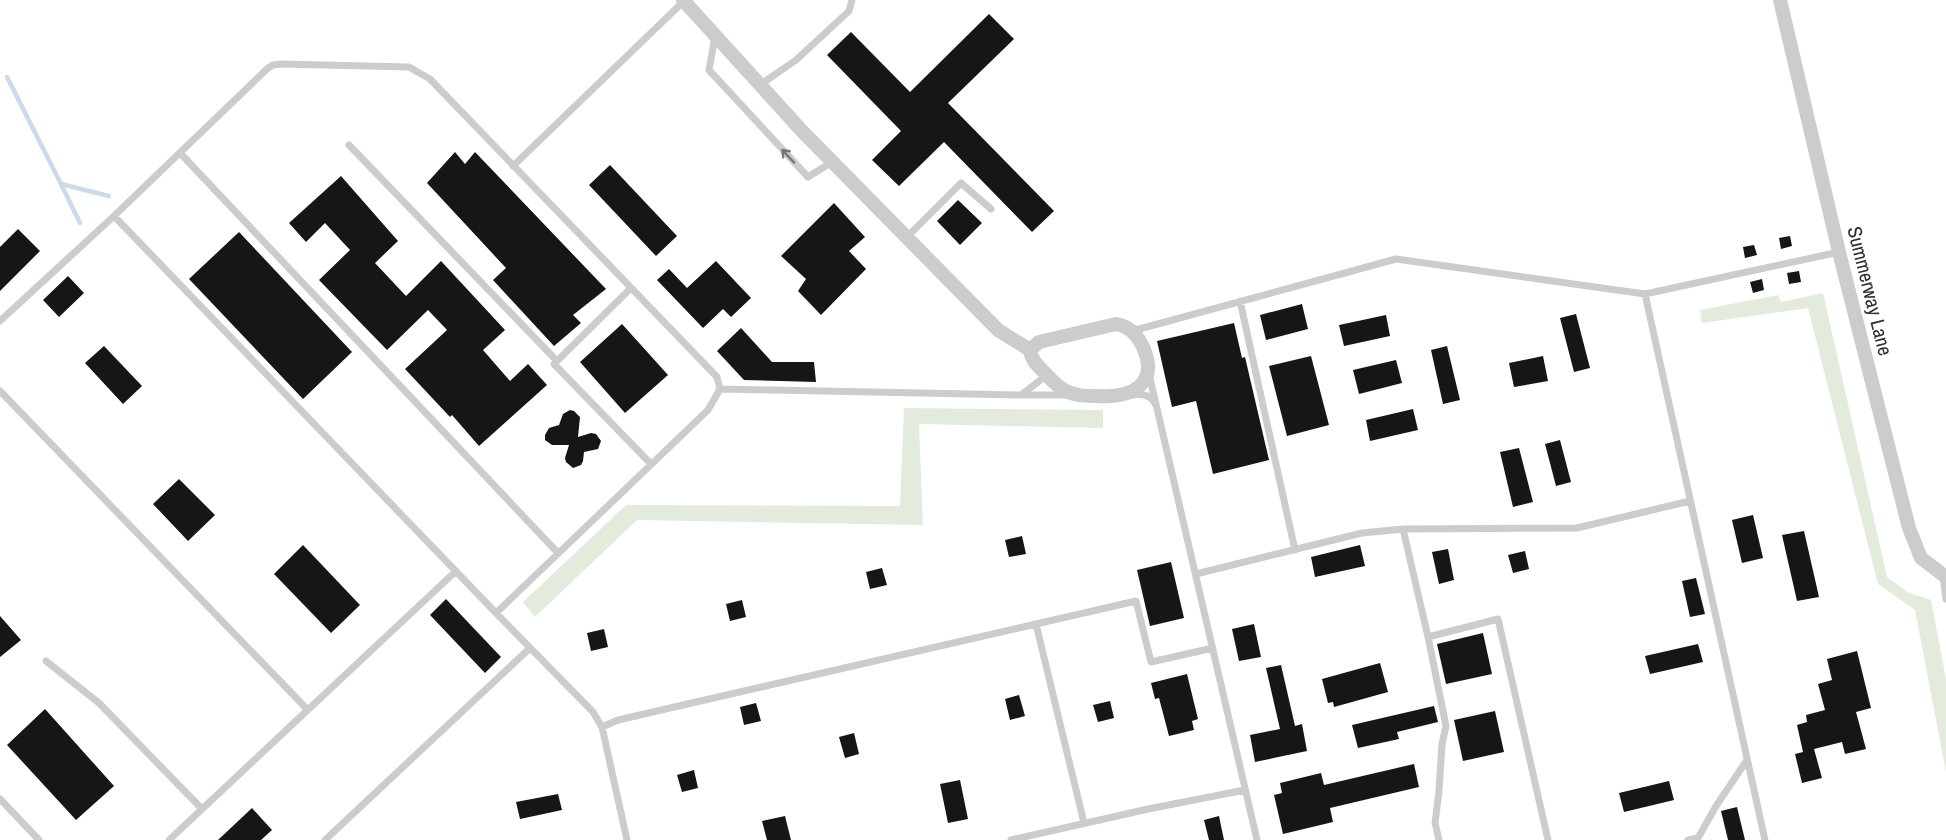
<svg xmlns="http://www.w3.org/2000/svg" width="1946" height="840" viewBox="0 0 1946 840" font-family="'Archivo Narrow',sans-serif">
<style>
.green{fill:#e3ebdd}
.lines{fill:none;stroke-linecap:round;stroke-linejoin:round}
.stream{stroke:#cadbeb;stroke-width:4.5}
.building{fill:#161616}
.service{stroke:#ccc;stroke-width:7}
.minor{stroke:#ccc;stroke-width:14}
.oneway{stroke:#767676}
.labels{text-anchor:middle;stroke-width:6;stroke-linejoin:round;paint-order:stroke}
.street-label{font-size:20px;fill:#2f2f2f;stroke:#fff}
</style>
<rect width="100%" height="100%" fill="#fff"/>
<!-- green -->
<path class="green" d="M1823 293 1887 577 1909 593 1931 600 1946 679V772L1915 610 1878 584 1808 308 1702 323 1700 310 1778 295 1781 302Z
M904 408 1103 410V428L919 424 923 525 637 520 535 617 523 602 626 505 900 506Z"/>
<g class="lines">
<!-- stream -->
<path class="stream" d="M7 77 61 184 109 196
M61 184 80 223"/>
</g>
<!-- building -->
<path class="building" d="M989 14 1014 39 948 103 1054 211 1032 232 944 142 899 186 872 160 901 131 827 55 851 32 910 92Z
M455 152 465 164 475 152 606 289 573 315 581 323 554 346 493 280 506 268 427 183Z
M610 165 677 236 656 256 589 185Z
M341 176 398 241 375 263 406 296 441 261 505 330 483 350 510 381 528 364 547 385 479 446 452 415 450 417 405 369 447 330 428 310 387 350 319 280 350 250 325 223 306 242 289 223Z
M958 200 982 223 960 245 937 221Z
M834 203 865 237 849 251 866 269 821 315 798 291 806 279 781 256Z
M18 229 40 251 0 291V247Z
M239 232 352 352 303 399 189 279Z
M1790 236 1792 246 1781 249 1779 238Z
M1754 245 1757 255 1745 258 1743 247Z
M716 261 751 298 731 317 723 309 703 328 657 280 669 269 687 288Z
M1799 271 1801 282 1789 284 1787 273Z
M68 276 84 293 59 317 43 300Z
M1762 279 1764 290 1753 293 1750 282Z
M1302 304 1308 329 1266 340 1260 315Z
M1576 314 1590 368 1574 372 1560 318Z
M1386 315 1390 336 1344 346 1339 325Z
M1234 323 1242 358 1245 357 1269 460 1213 474 1196 401 1172 407 1157 341Z
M622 324 668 375 625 413 580 362Z
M741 328 772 362H814L816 382 744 380 717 351Z
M104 346 142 386 123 404 85 363Z
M1447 346 1460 400 1443 404 1431 350Z
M1311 356 1329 425 1287 436 1269 366Z
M1543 356 1548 381 1514 387 1509 363Z
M1396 360 1402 383 1359 394 1353 370Z
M1413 409 1418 430 1370 441 1366 420Z
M570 410 574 411 580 417 578 437 591 433 596 434 601 441 598 449 584 452 583 461 581 465 573 468 566 462 565 458 569 445H552L545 440V435L549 428 559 425 563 414Z
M1560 440 1571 482 1556 486 1545 444Z
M1519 448 1533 502 1513 507 1500 452Z
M179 479 215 515 188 541 153 504Z
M1753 515 1763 558 1742 563 1732 520Z
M1804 531 1819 597 1797 601 1782 535Z
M1022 536 1026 554 1009 557 1005 540Z
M303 545 360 605 331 633 274 574Z
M1360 545 1365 566 1315 577 1311 557Z
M1448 549 1454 580 1439 584 1432 552Z
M1525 551 1529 569 1513 573 1508 555Z
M1171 562 1184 618 1150 626 1137 570Z
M882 568 887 585 870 589 866 572Z
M1696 578 1705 614 1690 617 1682 581Z
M446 599 501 657 485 673 430 615Z
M742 600 746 617 730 621 726 604Z
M0 616 21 640 0 657Z
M1254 624 1261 657 1239 661 1232 629Z
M604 629 608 647 591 651 587 633Z
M1483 633 1492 674 1446 684 1437 644Z
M1698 644 1703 662 1650 674 1645 656Z
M1857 651 1871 708 1856 712 1866 749 1845 754 1842 742 1814 749 1822 778 1802 783 1795 754 1803 752 1797 725 1807 722 1806 715 1825 710 1818 684 1832 680 1827 659Z
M1380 663 1388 692 1334 707 1333 702 1328 703 1322 679Z
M1281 665 1295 726 1302 724 1307 751 1255 762 1250 735 1280 729 1266 668Z
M1187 674 1198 719 1192 721 1194 730 1169 736 1159 698 1155 699 1151 683Z
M1019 695 1025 716 1010 720 1005 699Z
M1110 701 1114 718 1098 722 1093 705Z
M756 703 761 721 744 725 740 707Z
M1434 706 1438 722 1397 732 1399 739 1358 748 1352 725Z
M45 709 114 786 76 820 7 745Z
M1495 711 1504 752 1463 761 1454 720Z
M854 733 859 754 845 758 839 737Z
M1414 764 1419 787 1330 808 1333 822 1283 834 1274 795 1282 793 1280 783 1321 773 1324 785Z
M694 770 698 788 682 792 677 775Z
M960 780 968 819 948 823 940 784Z
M1669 781 1674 800 1624 812 1619 793Z
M558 794 562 810 520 819 516 802Z
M1737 807 1745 840H1728L1721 811Z
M252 808 272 830 261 840H218Z
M785 816 791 840H767L762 821Z
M1219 816 1224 840H1209L1204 820Z"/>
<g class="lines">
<!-- service -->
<path class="service" d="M715 36 709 70 808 177 832 162
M281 64 409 67 430 79 717 377 720 389 708 410 496 613 114 216 268 68 273 65Z
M760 85 796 60 849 11 852 0
M349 145 557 361
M180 153 558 553
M513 166 684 1
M907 237 961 183 991 209
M631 288 554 364 651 464
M1645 294 1765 840
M1240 301 1295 550
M0 321 114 216
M1132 331 1396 259 1645 294 1839 252
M1149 374 1257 840
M1047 375 1021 395H1068
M720 389 1021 395
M0 391 307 709
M1132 395C1141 394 1151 394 1155 404
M1403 529 1428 637 1498 619 1548 840
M1196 574 1362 533 1403 529 1577 528 1690 501
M1943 576 1946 599
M496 613 593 712 602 727 627 840
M1036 624 1084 823
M1428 637 1446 726 1442 744 1439 791 1435 823 1439 840
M46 661 99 703 201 808
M602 727 618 720 1136 601 1151 662 1213 648
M0 799 39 840
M169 840 456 571
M325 840 530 648
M1011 840 1148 809 1245 790
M1688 840 1698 838 1716 806 1747 760"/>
<!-- minor -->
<path class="minor" d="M683 0 802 131 998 330 1030 350
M1780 0 1839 252 1909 528 1921 558 1946 577
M1116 324C1129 326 1137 334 1143 347 1160 385 1131 398 1098 396 1087 396 1076 396 1066 391 1057 387 1051 379 1045 373 1038 366 1031 360 1030 350L1039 342Z"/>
</g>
<!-- one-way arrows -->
<defs><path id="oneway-shaft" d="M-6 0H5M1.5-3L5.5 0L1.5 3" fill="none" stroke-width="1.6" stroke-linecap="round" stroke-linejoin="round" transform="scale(1.5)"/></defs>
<use class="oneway" href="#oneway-shaft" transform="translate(788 156) rotate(-133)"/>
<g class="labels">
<!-- street labels -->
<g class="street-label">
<text transform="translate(1870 291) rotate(76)" y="7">Summerway Lane</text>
</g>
</g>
</svg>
